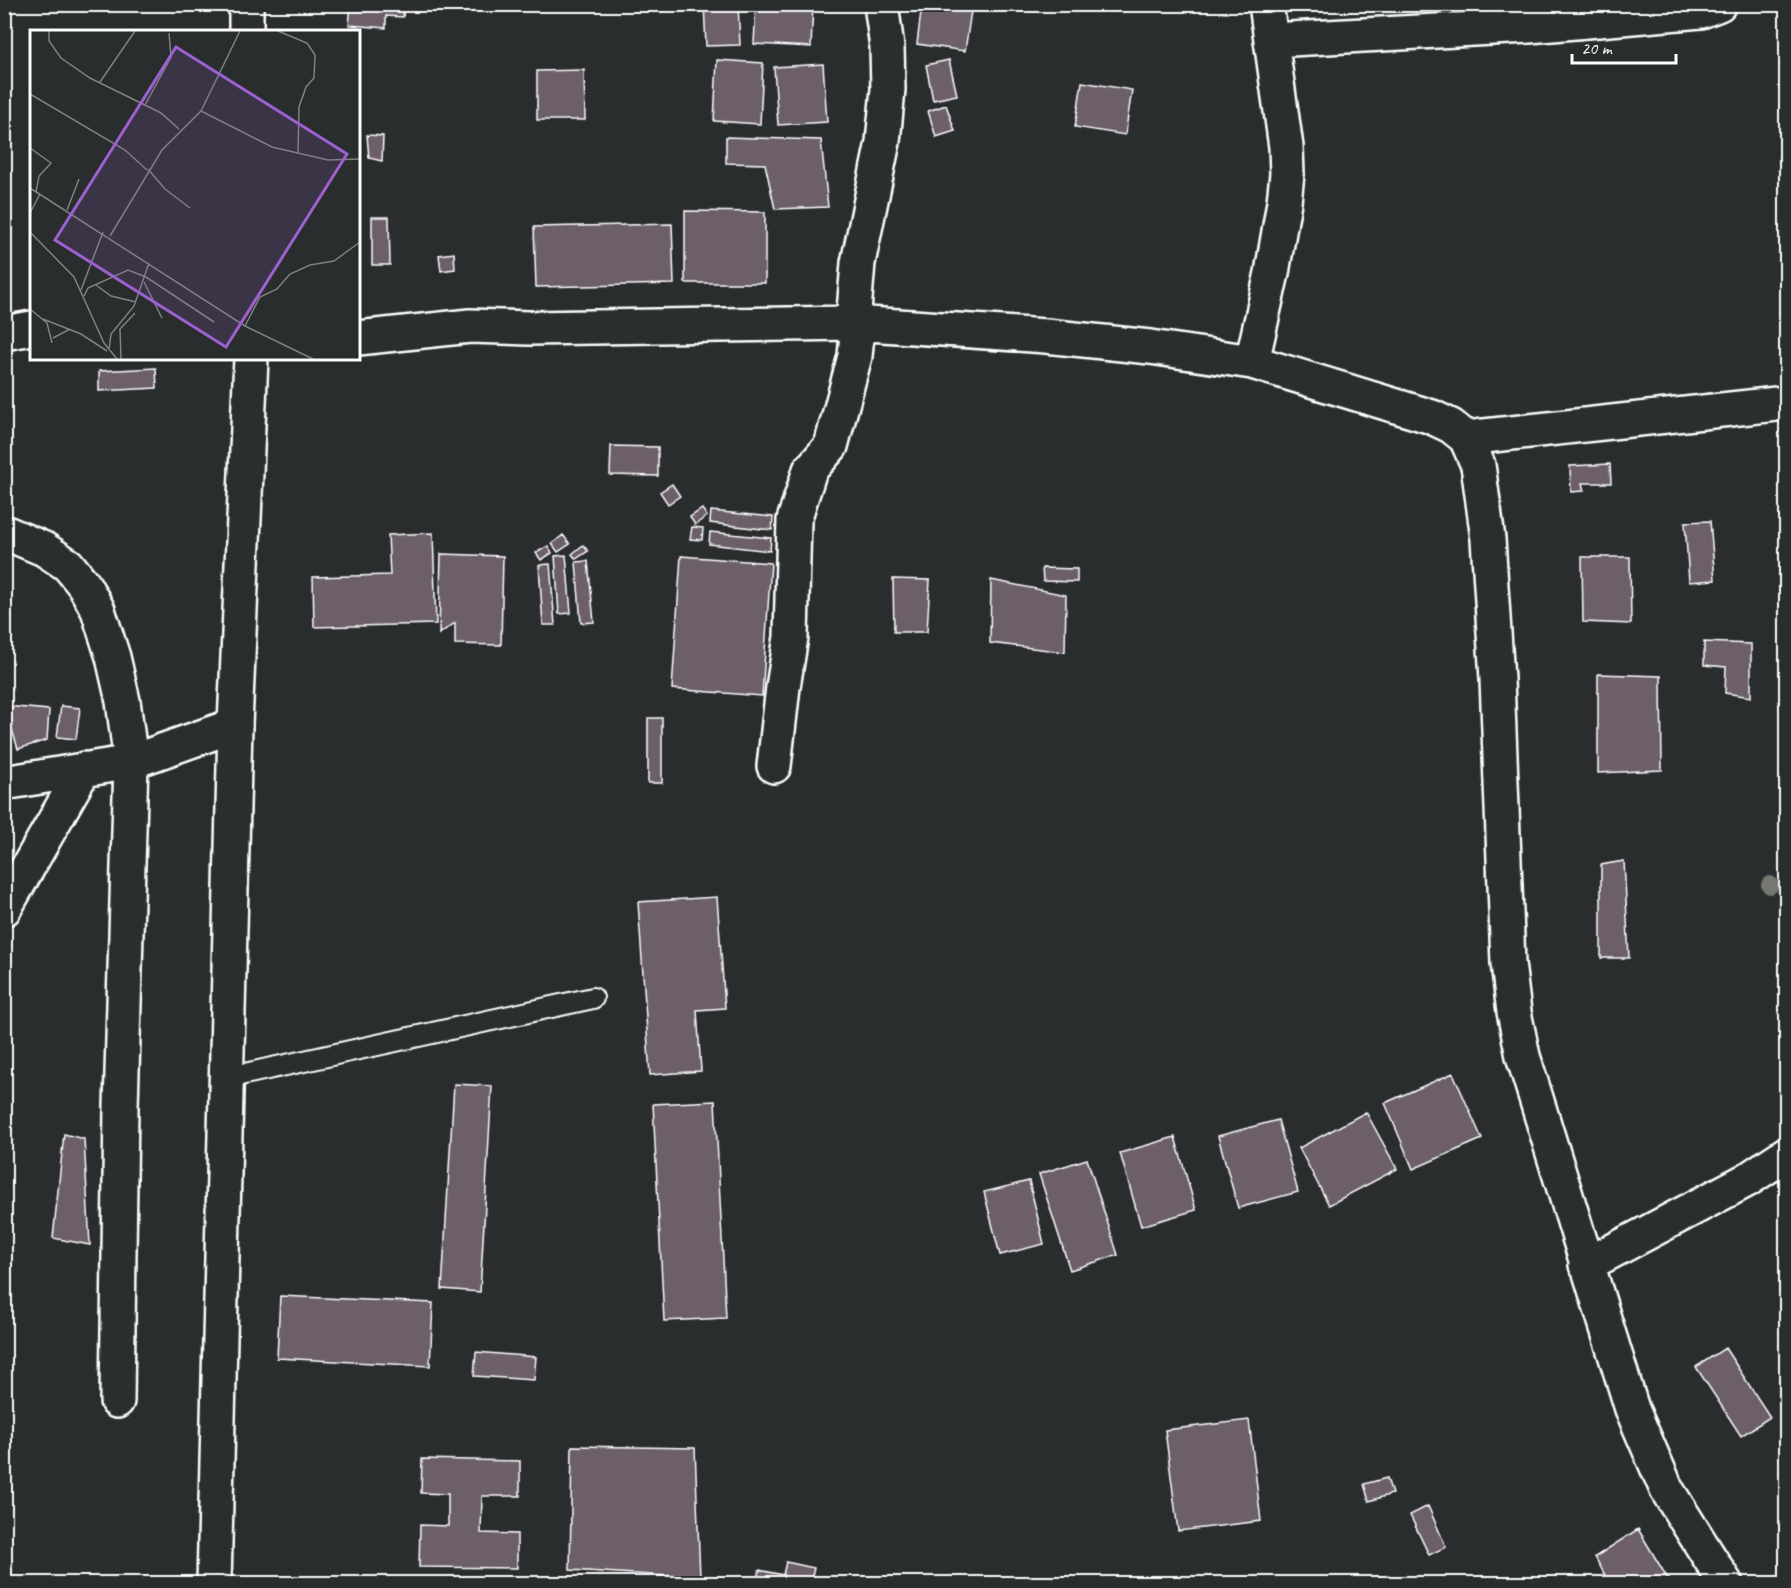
<svg xmlns="http://www.w3.org/2000/svg" width="1791" height="1588" viewBox="0 0 1791 1588" font-family="Caveat,sans-serif">
<style>
.building{fill:#6c5e6b;stroke:#fff;stroke-width:1.5}
.lines{fill:none;stroke-linecap:round;stroke-linejoin:round}
.service-casing{stroke:#fff;stroke-width:24}
.minor-casing{stroke:#fff;stroke-width:38}
.tertiary-casing{stroke:#fff;stroke-width:38}
.service{stroke:#2a2d2e;stroke-width:20}
.minor{stroke:#2a2d2e;stroke-width:33}
.tertiary{stroke:#2a2d2e;stroke-width:33}
.tree{fill:#747771}
.inset-road{fill:none;stroke:#7f8182;stroke-width:1.5}
.view{fill:#9c61cf;fill-opacity:0.15;stroke:#9c61cf;stroke-width:3}
.inset-edge{fill:none;stroke:#fff;stroke-width:3}
</style>
<rect width="100%" height="100%" fill="#2a2d2e"/>
<filter id="ink" filterUnits="userSpaceOnUse"><feTurbulence type="fractalNoise" baseFrequency=".0167" numOctaves="2"/><feDisplacementMap in="SourceGraphic" scale="12" xChannelSelector="R" yChannelSelector="G"/><feConvolveMatrix kernelMatrix="1 2 1 2 8 2 1 2 1" color-interpolation-filters="sRGB"/></filter>
<g filter="url(#ink)">
<!-- building -->
<path class="building" d="M351 4H404L403 17 386 16V28L349 25Z
M704 4H738L740 45 706 46Z
M756 4H813L811 47 754 44Z
M922 4H972L965 51 917 44Z
M717 60 763 63 760 124 714 121Z
M949 60 957 95 933 100 926 65Z
M823 64 827 122 778 125 774 67Z
M584 70 585 120H537V71Z
M1082 82 1132 90 1125 135 1075 127Z
M946 105 955 131 936 137 928 111Z
M367 135 383 136 382 161 369 158Z
M726 137 821 140 828 207 775 209 765 164 726 163Z
M685 211 765 212V283H685Z
M372 217H389L390 265H372Z
M672 224 674 284 536 287 534 227Z
M454 253 455 269 441 271 439 255Z
M156 368 157 388 99 391V371Z
M611 446 658 447V476L610 475Z
M1610 464 1611 483H1582L1584 491 1571 492 1570 466Z
M672 484 680 496 668 504 660 492Z
M702 509 707 516 695 525 690 517Z
M711 511 773 517 772 530 710 523Z
M1710 521 1715 580 1689 582 1685 522Z
M692 527 703 528 702 540 690 539Z
M710 532 771 538 770 551 709 544Z
M433 533 436 624 314 627 313 577 390 575 388 535Z
M563 535 570 544 558 552 552 544Z
M583 545 588 551 576 559 572 554Z
M548 546 552 553 541 560 536 553Z
M441 554 503 556 501 645 455 644V623L439 634Z
M566 555 571 613 559 614 555 556Z
M681 556 771 563 762 696 672 689Z
M1582 557H1630L1631 624 1583 622Z
M588 561 594 622 581 623 576 562Z
M550 564 555 625H543L539 565Z
M1042 568 1077 569V582L1043 581Z
M893 579 930 580 927 632H894Z
M991 580 1066 595 1065 652 990 643Z
M1704 642 1751 644V697L1725 693 1726 667 1704 665Z
M1598 674 1661 676 1662 770 1598 773Z
M5 706 49 710 47 740 18 749Z
M61 706 80 708 76 739 57 737Z
M648 718H662V783H648Z
M1624 861 1629 958H1601V865Z
M717 897 725 1008 697 1010 701 1071 650 1075 638 902Z
M1453 1073 1482 1139 1413 1169 1385 1103Z
M454 1084 492 1086 480 1292 442 1289Z
M715 1101 726 1318 664 1321 653 1104Z
M1366 1112 1397 1169 1329 1205 1299 1148Z
M1278 1120 1298 1192 1238 1208 1218 1136Z
M64 1134 84 1139 90 1245 53 1238Z
M1175 1137 1196 1210 1141 1226 1120 1153Z
M1087 1159 1118 1255 1070 1270 1039 1174Z
M1029 1181 1044 1244 1000 1255 984 1192Z
M280 1296 433 1303 430 1366 277 1358Z
M1725 1348 1770 1417 1741 1436 1696 1367Z
M476 1352 536 1357 534 1380 474 1376Z
M1249 1420 1261 1521 1178 1531 1165 1430Z
M572 1446 695 1448 700 1578 570 1570Z
M422 1459 520 1461V1496H482L481 1533 517 1534V1568L419 1567 420 1525 448 1526V1494L421 1493Z
M1387 1478 1392 1494 1369 1501 1364 1484Z
M1428 1506 1446 1547 1429 1555 1410 1515Z
M1638 1529 1671 1584H1610L1595 1557Z
M786 1562 814 1568 810 1584H756L759 1570 783 1575Z"/>
<g class="lines">
<!-- service casing -->
<g class="service-casing">
<path id="service" d="M226 1078 593 998"/>
</g>
<!-- minor casing -->
<g class="minor-casing">
<path id="minor" d="M1272 40 1529 26 1701 11 1719 4
M853 323 858 263 883 142 888 89 887 47 881 4
M4 333 32 328
M358 338 470 326 529 328 853 323 1046 336 1150 347 1252 362 1432 417 1451 426 1466 438 1478 465 1488 539 1497 679 1508 963 1514 1012 1523 1056 1632 1409 1667 1490 1726 1584
M1252 362 1272 273 1284 202 1287 174 1286 147 1266 4
M1466 438 1786 403
M4 532 44 549 68 565 84 585 98 610 113 657 123 701 131 762 121 1107 117 1401
M774 766 783 687 791 637 794 520 810 470 831 446 855 356 858 323
M4 783 131 762 235 725
M4 909 84 769
M1586 1265 1747 1180 1786 1154"/>
</g>
<!-- tertiary casing -->
<g class="tertiary-casing">
<path id="tertiary" d="M246 4V32
M214 1584 235 725 251 358"/>
</g>
<!-- service -->
<use href="#service" class="service"/>
<!-- minor -->
<use href="#minor" class="minor"/>
<!-- tertiary -->
<use href="#tertiary" class="tertiary"/>
</g>
<!-- trees -->
<circle class="tree" cx="1770" cy="885" r="9"/>
</g>
<!-- overview -->
<g transform="translate(30 30)">
<rect width="330" height="330" fill="#2a2d2e"/>
<path class="inset-road" d="M19 1V11L31 28 60 48 131 83 149 99M248 1 277 13 285 25 284 48 276 57 269 77 268 124M70 52 105 1M0 64 95 120 117 140M115 75 141 27 139 3M171 81 210 1M0 118 21 133 9 146 6 162M118 139 135 159 160 178M0 158 215 296 283 329M37 180 49 149M0 183 10 164M0 202 44 247 74 313 87 329M80 206 132 120 171 81 242 117 298 130 330 129M114 252 132 288M66 255 81 266 106 272M51 260 73 202M54 266 58 258 98 240 116 247 184 292M0 279 17 293 22 313M13 289 51 304 77 321M215 296 230 267 247 259 260 244 280 235 304 231 330 212M23 308 40 299M79 320 81 304 104 276 119 233M91 329 90 299 105 283"/>
<path class="view" d="M146 17 317 124 196 317 25 210Z"/>
<rect width="330" height="330" class="inset-edge"/>
</g>
<!-- margin -->
<rect width="1791" height="1588" fill="none" stroke="#2a2d2e" stroke-width="24"/>
<rect x="12" y="12" width="1767" height="1564" fill="none" stroke="#fff" stroke-width="2" filter="url(#ink)"/>
<!-- scale -->
<path d="M1572 54v9h104v-9" fill="none" stroke="#ffffff" stroke-width="3"/>
<text x="1581" y="54" font-size="18" fill="#ffffff" stroke="#2a2d2e" stroke-width="4.5" paint-order="stroke">20 m</text>
</svg>
